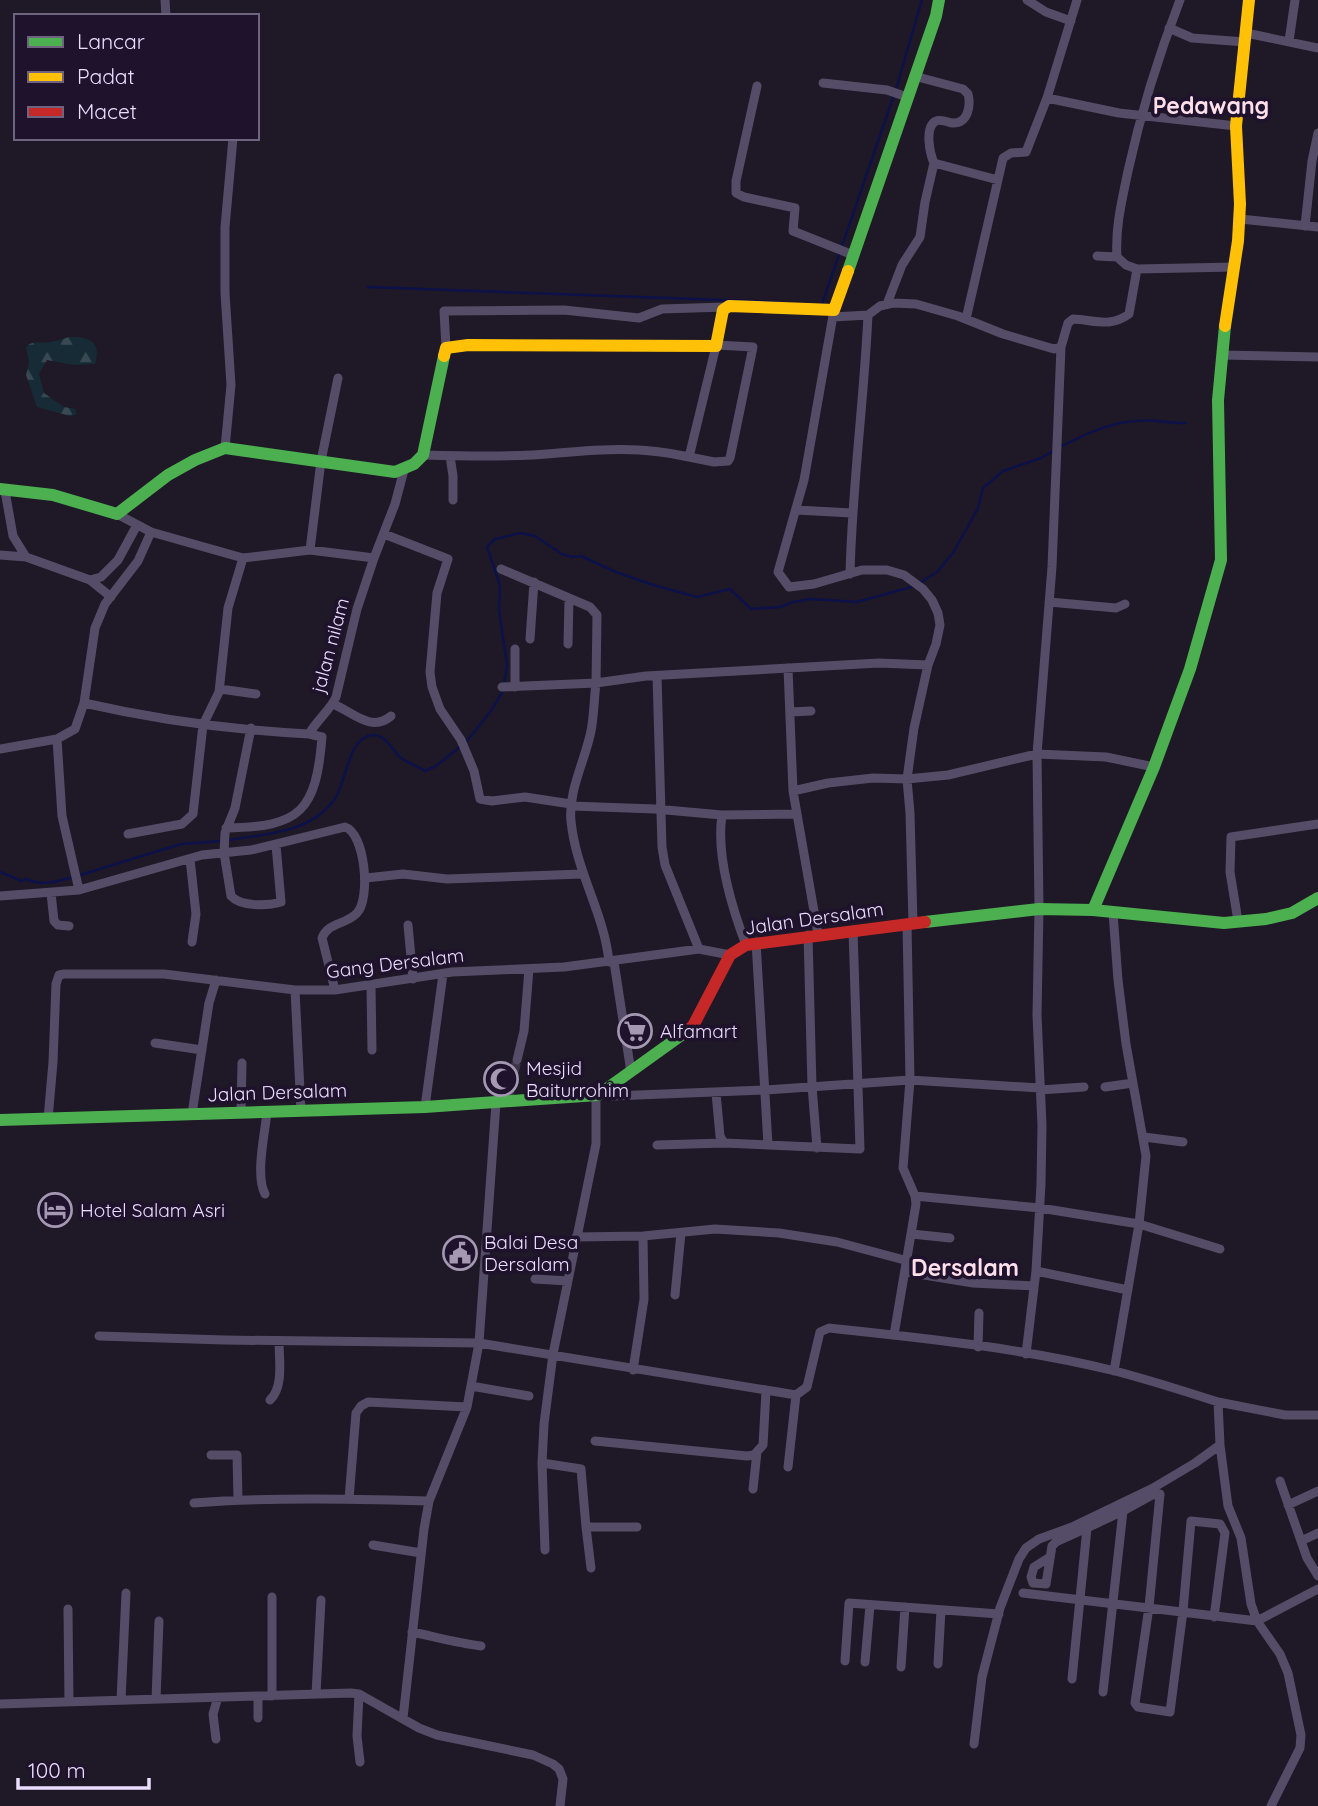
<svg xmlns="http://www.w3.org/2000/svg" width="1318" height="1806" viewBox="0 0 1318 1806" font-family="Quicksand,sans-serif">
<style>
.forest{fill:url(#forest-firs)}
.lines{fill:none;stroke-linecap:round;stroke-linejoin:round}
.stream{stroke:#0d1149;stroke-width:2.5}
.street-tunnel{stroke:#3e3647;stroke-width:9;stroke-dasharray:9 4.5;stroke-linecap:butt}
.street{stroke:#554d67;stroke-width:9}
.fast{stroke:#4caf50;stroke-width:12}
.slow{stroke:#ffc107;stroke-width:12}
.jam{stroke:#c62828;stroke-width:12}
.labels{text-anchor:middle;stroke-width:7;stroke-linejoin:round;paint-order:stroke}
.street-label{font-size:19px;fill:#ebddff;stroke:#1e122c}
.poi-label{font-size:19px;fill:#ebddff;stroke:#1e122c;text-anchor:start}
.quarter-label{font-size:23px;font-weight:bold;fill:#ffdfea;stroke:#1e122c}
</style>
<defs>
<pattern id="forest-firs" width="22" height="20" patternUnits="userSpaceOnUse" patternTransform="scale(1.75)"><rect width="22" height="20" fill="#162b35"/><path d="M5 1l3.5 6h-7zM16 11l3.5 6h-7z" fill="#384953"/></pattern>
</defs>
<rect width="100%" height="100%" fill="#1f1826"/>
<!-- forest -->
<path class="forest" d="M69 337C89 336 102 342 95 364L73 365 47 360 39 374 44 393 64 407 75 409 77 414 70 416 37 407 26 375 29 362 26 347C34 339 40 344 50 342 56 341 63 339 69 337Z"/>
<g class="lines">
<!-- stream -->
<path class="stream" d="M896 89 922 0
M368 287 777 302
M822 304 894 95
M1058 448C1083 435 1108 423 1136 421 1153 419 1170 424 1186 423
M921 582 937 572 953 553 978 508 983 488 1003 471 1041 458 1053 451
M504 684 507 665 499 610 500 585 487 547 495 539 521 533 535 536 562 554 572 557 581 556 616 572 650 584 697 597 730 589 751 609 780 607 793 602 811 599 857 602 915 586
M466 742 491 711 503 691
M229 840C266 834 313 833 336 797 347 779 348 737 373 735 386 735 392 750 401 758 408 763 418 766 425 771L436 766 461 746
M0 872 22 881 26 879C43 886 56 882 73 877
M80 875 181 844 222 841"/>
<!-- street-tunnel -->
<path class="street-tunnel" d="M508 1098 517 1060"/>
<!-- street -->
<path class="street" d="M165 0 166 16
M1027 0 1046 12 1071 21
M1180 0C1158 57 1141 112 1128 171 1122 200 1115 228 1117 257L1126 265 1137 269 1234 267
M1169 28 1192 38 1245 42
M1246 33 1318 48
M1289 41 1295 0
M914 76 963 89 968 94C971 106 968 124 952 123 948 122 940 119 936 121 924 127 930 154 934 163L998 180
M823 83 887 90 907 97
M757 86 736 181V193L744 197 795 208 793 231 853 255
M1047 98 1119 113 1236 126
M1240 219 1318 227
M1305 226 1312 161 1318 133
M1097 256 1117 257
M887 304 902 265 920 237 925 202 934 163
M834 310 804 480 778 572 789 587 814 584 862 570H887L904 575 923 589 932 600 938 613 940 625 936 644 928 665 914 728 907 779 910 813 913 923
M833 317 868 315 880 306 893 303 916 304 958 316 1003 334 1054 349 1061 347 1068 323 1073 319C1095 320 1110 328 1129 314L1137 269
M966 319 1003 158 1011 153 1026 152 1047 98 1077 0
M446 348 444 311 564 310 639 318 662 309 725 307
M1222 355 1318 357
M225 448 231 385 225 293V227L233 138
M423 455C459 456 496 457 532 455 588 451 632 444 689 457L716 346
M450 456 453 476V500
M689 457 714 462 728 461 730 458 753 347 716 345
M5 491 13 536 26 557
M796 510 852 513
M151 532 243 558 310 550 374 558 395 504 404 470
M384 534 448 559 437 593 430 672 432 687 440 709 461 740 474 771 480 799 492 801 525 797 571 804
M310 550 321 461 338 378
M0 555 26 557 90 580 101 577 118 560 137 525
M501 569 590 607 597 615 596 683 502 687
M850 574C852 487 864 401 868 315
M90 580 111 597
M1049 602 1116 608 1125 604
M530 639 534 582
M568 644 569 598
M788 668 793 791
M657 676 662 847 665 865 699 949
M515 687V649
M220 689 256 694
M84 703C158 720 233 730 309 734
M333 704C353 712 371 733 391 716
M790 712 811 711
M251 728 235 808 225 833 224 853 231 896C241 907 268 906 281 902L276 845
M57 739 62 816 79 890
M0 749 57 739 75 729 84 703 95 628 105 604 138 561 151 532 117 514
M571 806 655 809 722 815
M226 828C301 827 316 811 322 737L309 734C317 720 331 709 336 697L357 609 374 558
M128 834 182 824 193 814 203 725 219 692 228 608 243 558
M190 859 196 914 192 942
M366 878 403 874 447 879 582 874
M51 893 54 921 58 925 69 926
M0 896 79 890 202 855 251 850 345 827C365 833 371 898 357 913 346 925 328 922 322 938L335 990
M1113 913 1118 980 1126 1044 1146 1156 1139 1224 1114 1371
M1238 921 1230 872 1231 837 1318 824
M408 925 413 979
M818 934 793 791 828 783 873 778 907 779 948 775 1037 754 1106 757 1154 767
M808 935 812 1086 817 1148
M756 942 768 1145
M746 945C732 908 716 855 722 815L796 814
M609 962C604 912 576 872 571 821 568 791 585 761 591 731 594 716 594 699 596 683L646 676 879 663 928 665
M614 962 631 1072
M371 986 372 1050
M295 990 301 1111
M155 1043 202 1050
M517 1060 524 1031 529 969
M1105 1087 1133 1083
M1040 1090 1084 1087
M606 1091 613 1096 766 1090 910 1080 1040 1088
M716 1093 720 1136 724 1143 860 1149 853 930
M425 1107 443 974
M241 1113 242 1063
M192 1114 209 1003 216 980
M48 1119 53 1062 56 984 59 975 64 974H164L295 990H335L452 972 564 967 699 949 730 955
M1144 1137 1183 1142
M657 1145 724 1143
M265 1194C255 1176 265 1133 267 1112
M915 1196 1040 1208 1139 1224 1220 1249
M912 1234 950 1238
M576 1237 643 1236 715 1229 779 1233 837 1242 908 1261
M1036 1271 1128 1290
M906 1272 973 1283 1034 1286
M535 1279 568 1281
M675 1295 681 1233
M894 1335 916 1204 915 1196 903 1168 910 1080 907 924
M99 1336 224 1340 479 1343 796 1395 807 1387 820 1332 829 1328C924 1338 1022 1348 1115 1371 1149 1380 1184 1391 1218 1402
M978 1347 979 1313
M1026 1354 1036 1271 1041 1184 1042 1125 1037 1015 1039 909 1037 754 1052 567 1061 347
M633 1370 644 1299 643 1236
M471 1386 529 1396
M270 1400C284 1387 279 1359 279 1341
M595 1441 747 1456 754 1455 763 1445 766 1391
M211 1455H237L238 1500
M542 1463 581 1469 586 1527H637
M788 1467 796 1395
M1280 1481 1307 1558 1318 1576
M753 1489 757 1452
M349 1499 356 1413 361 1406 368 1402 467 1407
M194 1503C272 1497 350 1499 429 1501
M1288 1505 1318 1491
M586 1527 591 1568
M1087 1528 1123 1511
M1301 1541 1318 1533
M373 1545 421 1553
M545 1550 542 1463 544 1424 553 1354 596 1144V1095
M1050 1557 1034 1567 1031 1577 1033 1583 1046 1584 1052 1546 1056 1542 1087 1528 1072 1679
M1023 1593 1257 1621 1318 1589
M272 1597V1696
M68 1609 69 1702
M412 1632C436 1637 457 1643 481 1646
M845 1661 849 1603 999 1614
M865 1662 870 1605
M938 1664 941 1610
M901 1667 905 1607
M1103 1692 1123 1511 1152 1495 1160 1494 1149 1607 1135 1703 1138 1707 1170 1712 1183 1611 1191 1521 1220 1524 1225 1533 1214 1617
M316 1694 321 1600
M359 1694 357 1736 360 1762
M156 1699 159 1621
M121 1700 126 1593
M0 1704 351 1693 359 1694 419 1728 437 1735 533 1755 553 1764 559 1769 563 1779 560 1806
M258 1718V1696
M403 1718 424 1529 429 1501 467 1407 479 1343 496 1103
M216 1739 213 1714 218 1697
M974 1744 982 1677 1000 1608 1019 1559 1026 1548 1039 1539 1072 1527 1153 1488 1195 1463 1220 1445
M1271 1806 1300 1748 1301 1735 1288 1673 1280 1654 1257 1621 1251 1604 1241 1538 1228 1506 1220 1445 1218 1402 1285 1415H1318"/>
<!-- fast -->
<path class="fast" d="M848 271 936 16 939 0
M0 489 53 495 117 514 168 475 195 460 225 448 395 472 414 464 423 455 444 356
M1093 910 1154 767 1190 669 1221 560 1218 400 1225 326
M925 922 1039 909 1093 910 1224 923 1266 919 1292 913 1318 898
M0 1120 425 1107 598 1095 683 1034"/>
<!-- slow -->
<path class="slow" d="M1225 326 1238 241 1240 204 1236 126 1249 0
M444 356 446 348 468 345 716 346 723 310 729 306 834 310 848 271"/>
<!-- jam -->
<path class="jam" d="M683 1034 693 1026 730 955 746 945 925 922"/>
</g>
<!-- icons -->
<defs>
<g id="supermarket-ring" transform="scale(1.75)"><circle r="9.5" fill="#1e122c" stroke="#a498b3" stroke-width="1.5"/><path d="M-6-5.5h2.5l.6 2H6L4.5 2H-2.5L-4.4-4H-6ZM-1.5 3.2a1.3 1.3 0 1 0 .1 0ZM3 3.2a1.3 1.3 0 1 0 .1 0Z" fill="#a498b3"/></g>
<g id="mosque-ring" transform="scale(1.75)"><circle r="9.5" fill="#1e122c" stroke="#a498b3" stroke-width="1.5"/><path d="M3.5-4.9A6 6 0 1 0 3.5 4.9A5 5 0 1 1 3.5-4.9Z" fill="#a498b3"/></g>
<g id="hotel-ring" transform="scale(1.75)"><circle r="9.5" fill="#1e122c" stroke="#a498b3" stroke-width="1.5"/><path d="M-6-4.5h1.5V1H6V5H4.5V3h-9V5H-6ZM-4 0a1.8 1.8 0 1 1 3.6 0ZM.5 0V-2.5h3Q6-2.5 6 0Z" fill="#a498b3"/></g>
<g id="civic-ring" transform="scale(1.75)"><circle r="9.5" fill="#1e122c" stroke="#a498b3" stroke-width="1.5"/><path d="M-.6-6.5H3V-4.5H.6V-3L4-1V1h2V6H-6V1h2V-1L-.6-3ZM-1.2 2.5V6h2.4V2.5Z" fill="#a498b3"/></g>
</defs>
<g fill-rule="evenodd">
<use href="#supermarket-ring" x="635" y="1031"/>
<use href="#mosque-ring" x="501" y="1079"/>
<use href="#hotel-ring" x="55" y="1210"/>
<use href="#civic-ring" x="460" y="1253"/>
</g>
<g class="labels">
<!-- street labels -->
<g class="street-label">
<text transform="translate(330 645) rotate(-75)" y="7">jalan nilam</text>
<text transform="translate(814 918) rotate(-8)" y="7">Jalan Dersalam</text>
<text transform="translate(395 963) rotate(-7)" y="7">Gang Dersalam</text>
<text transform="translate(277 1092) rotate(-2)" y="7">Jalan Dersalam</text>
</g>
<!-- poi labels -->
<g class="poi-label">
<text x="660" y="1038">Alfamart</text>
<text x="526" y="1075">Mesjid<tspan x="526" dy="22">Baiturrohim</tspan></text>
<text x="80" y="1217">Hotel Salam Asri</text>
<text x="484" y="1249">Balai Desa<tspan x="484" dy="22">Dersalam</tspan></text>
</g>
<!-- quarter labels -->
<g class="quarter-label">
<text x="1211" y="114">Pedawang</text>
<text x="965" y="1276">Dersalam</text>
</g>
</g>
<!-- legend -->
<rect x="14" y="14" width="245" height="126" fill="#1e122c" stroke="#706380" stroke-width="2"/>
<rect x="28" y="37" width="35" height="10" fill="#4caf50" stroke="#706380" stroke-width="2"/>
<text x="77" y="49" font-size="21" fill="#ebddff">Lancar</text>
<rect x="28" y="72" width="35" height="10" fill="#ffc107" stroke="#706380" stroke-width="2"/>
<text x="77" y="84" font-size="21" fill="#ebddff">Padat</text>
<rect x="28" y="107" width="35" height="10" fill="#c62828" stroke="#706380" stroke-width="2"/>
<text x="77" y="119" font-size="21" fill="#ebddff">Macet</text>
<!-- scale -->
<path d="M18 1778v10h131v-10" fill="none" stroke="#ebddff" stroke-width="3.5"/>
<text x="28" y="1778" font-size="21" fill="#ebddff" stroke="#1e122c" stroke-width="5" paint-order="stroke">100 m</text>
</svg>
